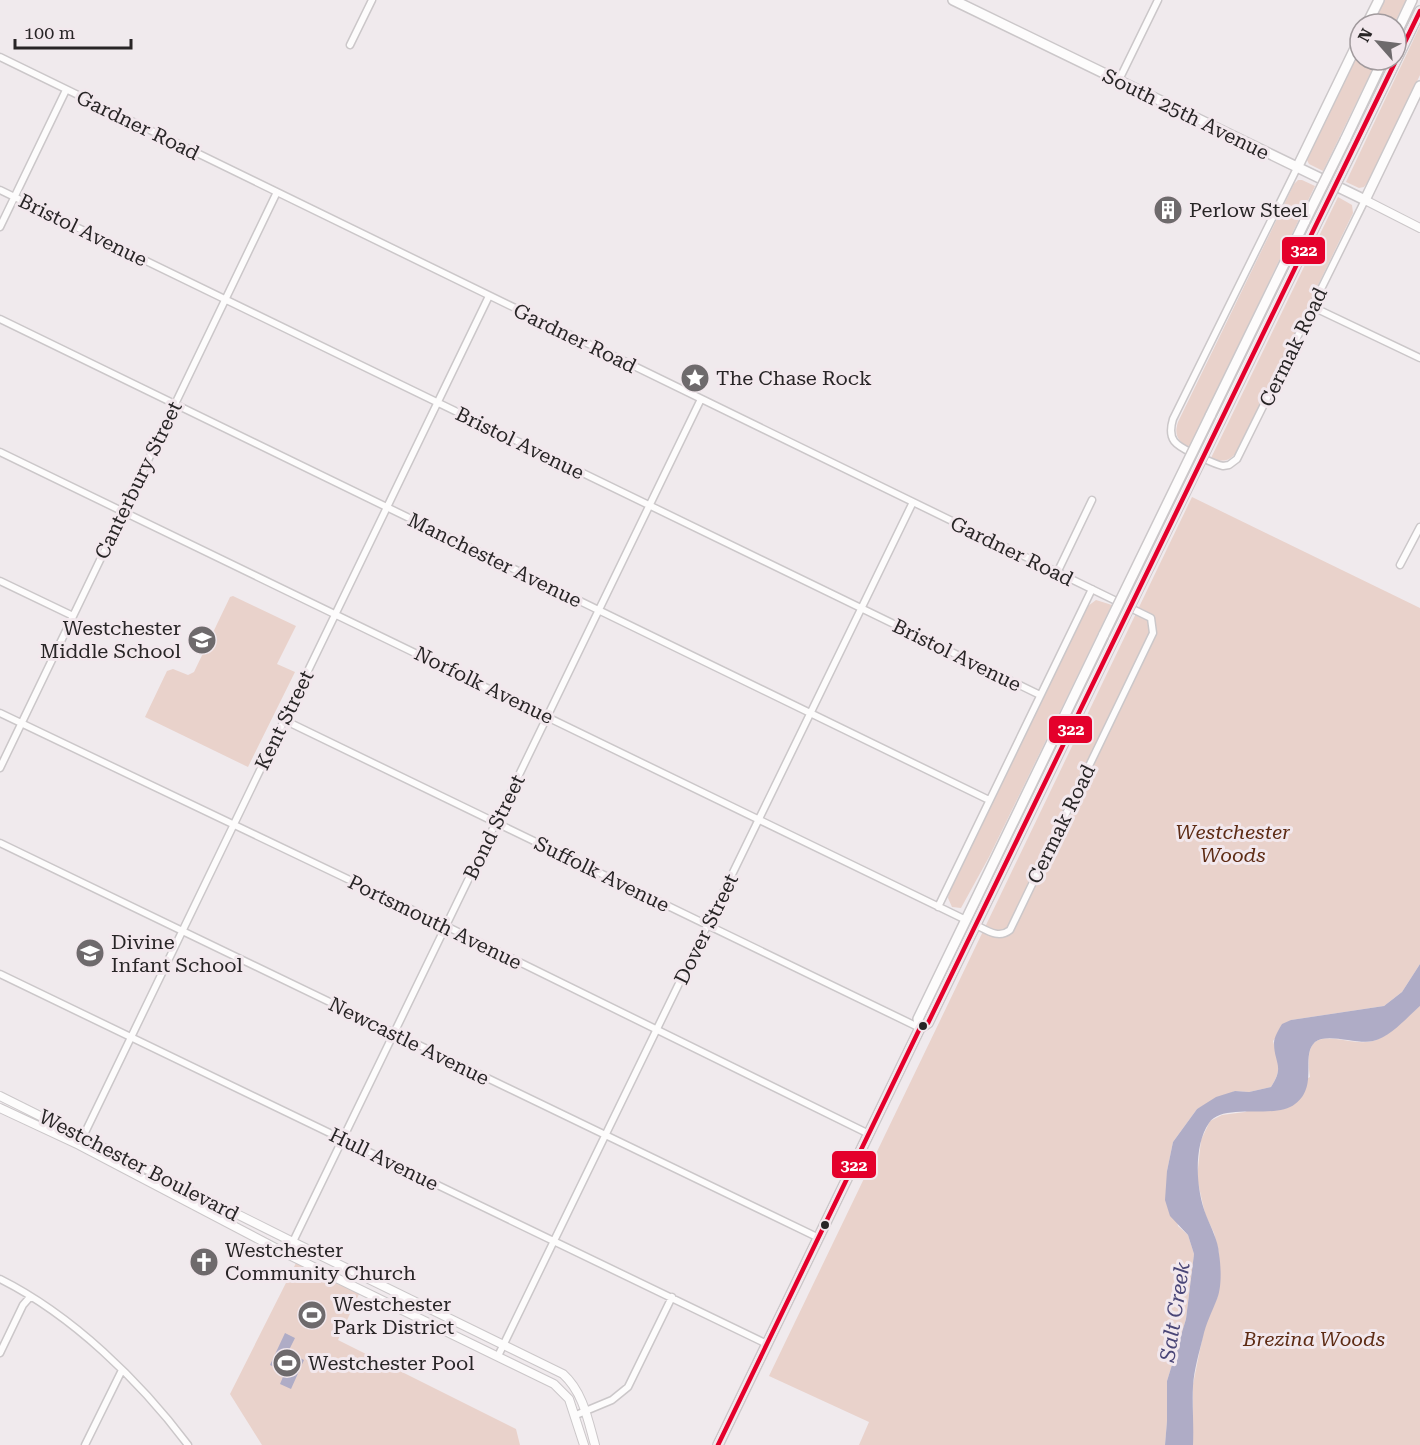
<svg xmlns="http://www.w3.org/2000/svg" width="1420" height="1445" viewBox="0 0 1420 1445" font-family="'Roboto Serif',serif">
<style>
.green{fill:#e9d2cb}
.water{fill:#afacc6}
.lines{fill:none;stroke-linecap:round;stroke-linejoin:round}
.minor-casing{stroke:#cbc7c9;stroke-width:9}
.tertiary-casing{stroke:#cbc7c9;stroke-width:10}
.secondary-casing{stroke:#cbc7c9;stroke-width:12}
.primary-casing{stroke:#cbc7c9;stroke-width:12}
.minor{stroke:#fdfcfc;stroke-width:6}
.tertiary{stroke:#fdfcfc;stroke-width:8}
.secondary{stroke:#fdfcfc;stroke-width:9}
.primary{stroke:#fdfcfc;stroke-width:9}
.primary-bridge-casing{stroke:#cbc7c9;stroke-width:12;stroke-linecap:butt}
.primary-bridge{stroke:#fdfcfc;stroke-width:9}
.bus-1-casing{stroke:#f2e8ed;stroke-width:9}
.bus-1{stroke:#e4002b;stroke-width:4.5}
.bus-dot{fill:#282526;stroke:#f2e8ed;stroke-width:2}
.labels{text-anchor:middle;stroke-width:6;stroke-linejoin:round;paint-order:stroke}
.street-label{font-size:20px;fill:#282526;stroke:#f2e8ed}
.poi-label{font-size:20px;fill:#282526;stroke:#f2e8ed;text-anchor:start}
.park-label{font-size:20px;font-style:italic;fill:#5d2b14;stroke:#f2e8ed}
.water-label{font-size:21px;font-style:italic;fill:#494577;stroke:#f2e8ed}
.line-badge{stroke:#f2e8ed;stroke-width:2}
.badge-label{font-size:16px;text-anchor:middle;font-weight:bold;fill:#fff}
</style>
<rect width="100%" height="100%" fill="#f0eaed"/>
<!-- green -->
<path class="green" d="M1383 0H1406L1394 24H1371Z
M1420 26V75L1370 179 1364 187 1359 188 1346 182Z
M1360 47V60H1377L1323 171 1309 164 1306 158Z
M1298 180H1302L1315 186 1189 448C1177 441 1174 434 1178 422L1294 184Z
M1338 197 1352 205 1353 213 1238 450C1231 461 1223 463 1211 458Z
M1192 497 1420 608V964L1402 992 1384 1006 1291 1020 1273 1041C1278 1060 1283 1069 1271 1087L1249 1092 1235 1091 1197 1109 1173 1142 1167 1171 1178 1226 1188 1235 1194 1254 1186 1319 1167 1381V1421L1165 1445H859L869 1422 769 1376Z
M233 596 296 626 277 664 295 672 248 767 145 717 167 671 173 669 188 675 194 672 230 597Z
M1096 600 1112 605 989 857 961 908 952 907 948 898 949 892 1088 606Z
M1420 1006V1445H1193V1384L1205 1325 1218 1296 1219 1253 1214 1233 1205 1214 1197 1178 1201 1140 1210 1121 1222 1115 1245 1112 1310 1077C1300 1013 1347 1051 1376 1040 1392 1034 1406 1017 1420 1006Z
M296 1263 359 1294 338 1340 516 1429 520 1445H262L230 1394Z"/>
<!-- water -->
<path class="water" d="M1420 964V1006C1407 1017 1391 1037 1373 1041 1358 1045 1327 1032 1315 1042 1300 1056 1319 1086 1295 1104 1276 1120 1223 1102 1209 1123 1193 1146 1196 1190 1206 1215 1211 1228 1218 1240 1219 1254 1221 1266 1222 1287 1217 1299 1212 1312 1206 1323 1203 1337 1199 1353 1194 1370 1193 1386 1192 1405 1194 1425 1193 1445H1165L1167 1421V1381L1186 1319 1194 1254 1188 1235 1170 1216 1165 1200 1167 1171 1173 1142 1197 1109 1216 1097 1235 1091 1249 1092 1271 1087C1285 1066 1274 1063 1274 1043 1274 1037 1279 1029 1282 1024L1291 1020 1384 1006 1402 992Z
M285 1333 295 1338 288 1352 304 1360 291 1389 280 1384 285 1372 270 1365Z"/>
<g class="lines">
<!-- minor casing -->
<g class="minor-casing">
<path id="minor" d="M350 45 372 0
M0 57 1151 618 1153 633 1010 930C999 939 988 931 976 925
M1118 82 1158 0
M1297 168 1173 419C1166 442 1178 446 1196 455 1205 459 1214 464 1223 466L1229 465 1237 459 1365 200
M0 190 1040 695
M0 227 66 90
M1313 307 1420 358
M0 319 989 800
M0 452 966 920
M1400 565 1420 527
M1057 573 1092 500
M0 581 73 616
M0 713 446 926 869 1134
M284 720 920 1028
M0 768 277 192
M0 843 819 1238
M938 907 1092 589
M0 974 767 1344
M79 1145 489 296
M287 1254 701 399
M0 1279C72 1315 140 1381 188 1445
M0 1353 23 1305 30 1297
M498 1356 913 502
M576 1415 612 1400 628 1387 672 1297
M85 1445 122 1370"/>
</g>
<!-- tertiary casing -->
<g class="tertiary-casing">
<path id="tertiary" d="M1365 200 1420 228
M0 1096 293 1242 563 1374C583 1392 588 1420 595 1445
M0 1108 79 1145 287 1254 554 1384 569 1399 584 1445"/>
</g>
<!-- secondary casing -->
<g class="secondary-casing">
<path id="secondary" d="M953 0 1365 200 1420 86
M1367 24 1379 0
M1297 168 1360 38"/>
</g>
<!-- primary casing -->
<g class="primary-casing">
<path id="primary" d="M1396 34 1412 0
M1345 140 1383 60
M1355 145 1420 11
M1210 416 1305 221
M1220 421 1315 226
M920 1028 918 1019 1104 634
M718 1445 920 1028 928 1023 1114 639"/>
</g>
<!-- minor -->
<use href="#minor" class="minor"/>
<!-- tertiary -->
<use href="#tertiary" class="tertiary"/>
<!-- secondary -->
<use href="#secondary" class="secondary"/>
<!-- primary -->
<use href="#primary" class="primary"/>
<!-- primary-bridge casing -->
<g class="primary-bridge-casing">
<path id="primary-bridge" d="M1305 221 1345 140
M1315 226 1355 145
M1104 634 1210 416
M1114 639 1220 421"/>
</g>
<!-- primary-bridge -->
<use href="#primary-bridge" class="primary-bridge"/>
<!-- bus-1 casing -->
<g class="bus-1-casing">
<path id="bus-1" d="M718 1445 920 1028 928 1023 1420 11"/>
</g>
<!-- bus-1 -->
<use href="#bus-1" class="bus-1"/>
</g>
<!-- icons -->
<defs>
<g id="building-disc" transform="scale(1.5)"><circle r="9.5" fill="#6e6a6c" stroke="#f2e8ed"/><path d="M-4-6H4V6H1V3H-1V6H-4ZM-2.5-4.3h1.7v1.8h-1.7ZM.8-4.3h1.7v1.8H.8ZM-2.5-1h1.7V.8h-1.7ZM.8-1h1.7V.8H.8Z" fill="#fff"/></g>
<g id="sight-disc" transform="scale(1.5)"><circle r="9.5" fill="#6e6a6c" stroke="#f2e8ed"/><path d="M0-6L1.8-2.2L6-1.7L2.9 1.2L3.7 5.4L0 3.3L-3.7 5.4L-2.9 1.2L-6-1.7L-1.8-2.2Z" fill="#fff"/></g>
<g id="school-disc" transform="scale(1.5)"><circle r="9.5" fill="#6e6a6c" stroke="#f2e8ed"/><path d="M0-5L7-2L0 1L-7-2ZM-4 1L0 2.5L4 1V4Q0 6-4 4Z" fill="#fff"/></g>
<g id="church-disc" transform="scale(1.5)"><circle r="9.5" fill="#6e6a6c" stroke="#f2e8ed"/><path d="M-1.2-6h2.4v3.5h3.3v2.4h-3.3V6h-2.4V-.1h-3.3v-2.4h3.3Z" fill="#fff"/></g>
<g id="stadium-disc" transform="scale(1.5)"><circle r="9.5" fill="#6e6a6c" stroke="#f2e8ed"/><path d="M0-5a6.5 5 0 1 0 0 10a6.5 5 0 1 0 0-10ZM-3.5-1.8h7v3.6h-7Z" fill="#fff"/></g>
</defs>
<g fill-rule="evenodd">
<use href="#building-disc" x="1168" y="210"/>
<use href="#sight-disc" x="695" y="378"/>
<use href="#school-disc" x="202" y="640"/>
<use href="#school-disc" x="90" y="953"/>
<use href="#church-disc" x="204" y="1262"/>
<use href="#stadium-disc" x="312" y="1315"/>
<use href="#stadium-disc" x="287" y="1363"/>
</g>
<!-- markers -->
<g class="bus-dot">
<circle cx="923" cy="1026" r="5"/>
<circle cx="825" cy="1225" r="5"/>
</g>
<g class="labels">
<!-- street labels -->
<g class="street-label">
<text transform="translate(1186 114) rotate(26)" y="7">South 25th Avenue</text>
<text transform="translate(138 125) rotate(26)" y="7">Gardner Road</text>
<text transform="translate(83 230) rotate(26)" y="7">Bristol Avenue</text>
<text transform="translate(575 338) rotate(26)" y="7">Gardner Road</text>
<text transform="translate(1293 347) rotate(-64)" y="7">Cermak Road</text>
<text transform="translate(520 443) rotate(26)" y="7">Bristol Avenue</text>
<text transform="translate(138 480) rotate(-64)" y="7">Canterbury Street</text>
<text transform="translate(1012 551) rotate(26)" y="7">Gardner Road</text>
<text transform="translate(495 560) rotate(26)" y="7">Manchester Avenue</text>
<text transform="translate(957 655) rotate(26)" y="7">Bristol Avenue</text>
<text transform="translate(484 685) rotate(26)" y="7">Norfolk Avenue</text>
<text transform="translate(284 720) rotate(-64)" y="7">Kent Street</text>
<text transform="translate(1061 824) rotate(-64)" y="7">Cermak Road</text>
<text transform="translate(494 827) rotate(-64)" y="7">Bond Street</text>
<text transform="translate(602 874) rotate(26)" y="7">Suffolk Avenue</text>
<text transform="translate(435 922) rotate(26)" y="7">Portsmouth Avenue</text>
<text transform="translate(706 929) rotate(-64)" y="7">Dover Street</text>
<text transform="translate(409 1041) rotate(26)" y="7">Newcastle Avenue</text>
<text transform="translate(384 1159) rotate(26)" y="7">Hull Avenue</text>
<text transform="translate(139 1165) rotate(27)" y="7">Westchester Boulevard</text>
</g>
<!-- poi labels -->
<g class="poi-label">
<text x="1189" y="217">Perlow Steel</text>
<text x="716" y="385">The Chase Rock</text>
<text x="181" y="635" text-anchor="end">Westchester<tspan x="181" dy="23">Middle School</tspan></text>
<text x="111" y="949">Divine<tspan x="111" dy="23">Infant School</tspan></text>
<text x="225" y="1257">Westchester<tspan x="225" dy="23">Community Church</tspan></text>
<text x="333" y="1311">Westchester<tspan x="333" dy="23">Park District</tspan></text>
<text x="308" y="1370">Westchester Pool</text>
</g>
<!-- park labels -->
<g class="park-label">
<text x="1233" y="839">Westchester<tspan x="1233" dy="23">Woods</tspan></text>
<text x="1314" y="1346">Brezina Woods</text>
</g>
<!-- water labels -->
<g class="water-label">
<text transform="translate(1175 1312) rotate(-81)" y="7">Salt Creek</text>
</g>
</g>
<g class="line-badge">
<rect x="1281" y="236" width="45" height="29" rx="6" fill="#e4002b"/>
<rect x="1048" y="715" width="45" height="29" rx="6" fill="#e4002b"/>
<rect x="831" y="1150" width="46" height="29" rx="6" fill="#e4002b"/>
</g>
<g class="badge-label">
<text x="1304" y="256">322</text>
<text x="1071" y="735">322</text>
<text x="854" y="1171">322</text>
</g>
<!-- north arrow -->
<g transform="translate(1378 42) rotate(298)"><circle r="28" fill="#f2e8ed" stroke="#a19a9d" stroke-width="1.5"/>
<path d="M0-4.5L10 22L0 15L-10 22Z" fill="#6e6a6c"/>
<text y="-9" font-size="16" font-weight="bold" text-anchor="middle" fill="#282526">N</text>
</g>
<!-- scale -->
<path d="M15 39v9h116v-9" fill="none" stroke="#282526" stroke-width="3"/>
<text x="24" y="39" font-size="18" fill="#282526" stroke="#f2e8ed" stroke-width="4.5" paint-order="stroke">100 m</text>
</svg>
